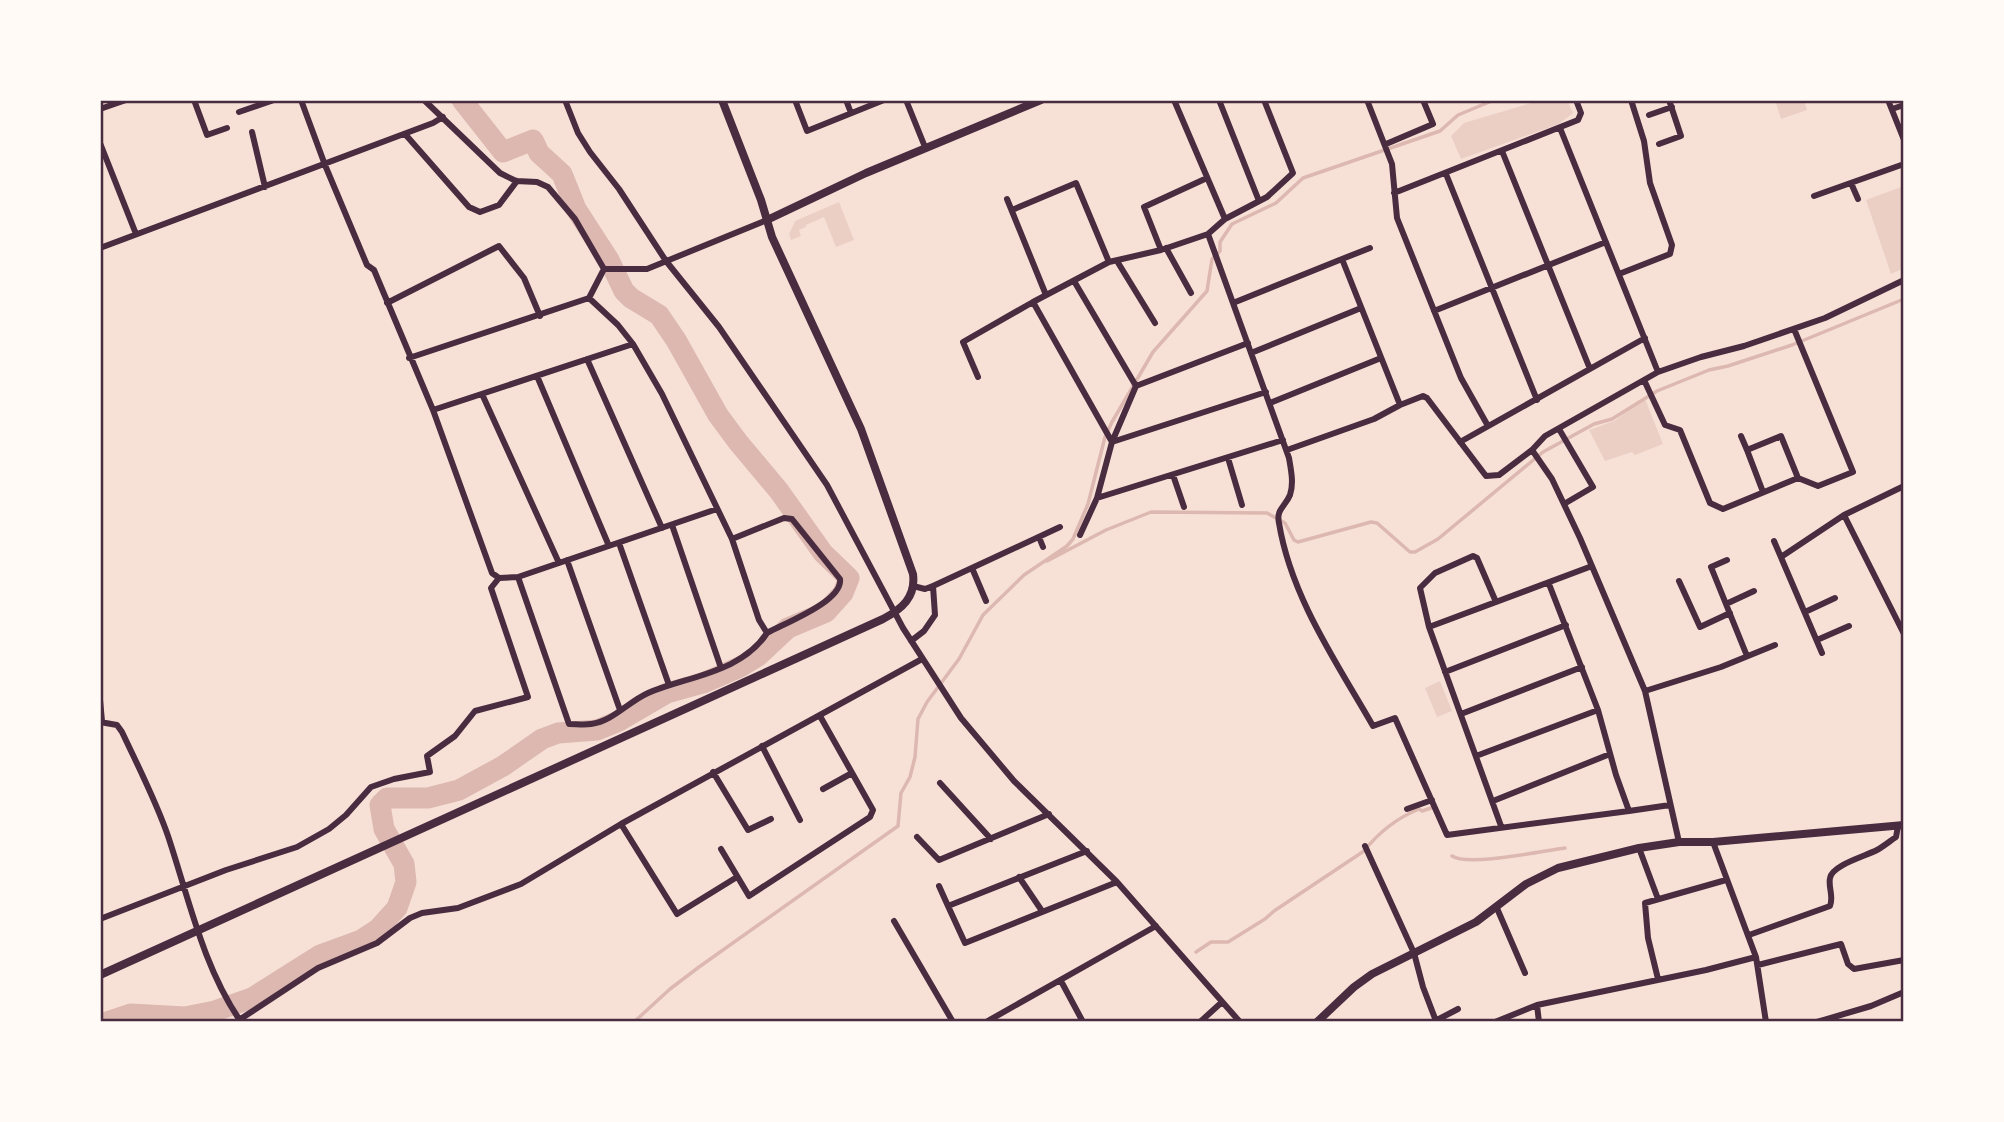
<svg xmlns="http://www.w3.org/2000/svg" width="2004" height="1122" viewBox="0 0 2004 1122" font-family="Montserrat,sans-serif">
<style>
.green{fill:#ebcfc5}
.lines{fill:none;stroke-linecap:round;stroke-linejoin:round}
.stream{stroke:#dcb8b0;stroke-width:3.5}
.river{stroke:#dcb8b0;stroke-width:21}
.minor{stroke:#4a2c40;stroke-width:6}
.tertiary{stroke:#4a2c40;stroke-width:8}
.neatline{fill:none;stroke:#4a2c40;stroke-width:2.5}
</style>
<rect width="100%" height="100%" fill="#f7e1d7"/>
<!-- green -->
<path class="green" d="M1541 100H1567L1573 113 1559 124 1461 159 1451 136 1464 123Z
M1775 100H1804L1807 110 1781 119Z
M1904 186V268L1891 274 1866 200Z
M839 202 854 240 836 247 824 217 806 225V227L799 230 801 236 791 240 789 234 795 221Z
M1645 399 1663 444 1635 455 1632 452 1605 461 1589 430 1614 421Z
M1440 681 1452 711 1437 717 1425 688Z"/>
<g class="lines">
<!-- stream -->
<path class="stream" d="M1047 561 1106 530 1151 512 1267 513 1285 523 1294 540 1298 542 1371 522 1377 523 1410 552H1415L1438 539 1543 452 1594 424 1612 419 1657 391 1709 370 1728 366 1792 345 1904 299
M1452 856C1468 867 1542 851 1565 848
M1196 952 1211 942H1228L1265 919 1274 911 1364 851C1379 832 1397 818 1419 809L1422 811 1431 808
M634 1022 670 989 699 967 898 826 901 793 910 777 915 757 918 719 927 702 959 659 983 615 1024 575 1067 546 1073 539 1088 504 1105 437 1112 422 1153 352 1207 291 1212 259 1220 251V242L1232 224 1276 203 1303 178 1440 131 1458 115 1494 100"/>
<!-- river -->
<path class="river" d="M107 1022 131 1014 185 1017 215 1011 252 998 320 955 361 940 378 929 397 908 406 882 404 864 384 829 380 805 387 798H428L459 790 503 766 542 739 558 733 597 730 619 721 667 693 703 683 740 667 758 656 788 628 826 612 843 593 849 578 823 553 779 491 738 442 718 415 676 340 659 315 631 298 624 291 609 260 576 209 562 174 539 153 533 140 503 152 462 100"/>
<!-- minor -->
<path class="minor" d="M194 100 207 135 227 128
M301 100 325 165 367 265 374 270 433 410 492 573 499 578 518 577 717 509
M424 100 500 173 516 181 537 182 548 187 575 219 604 269H647L767 220
M565 100 578 133 590 152 619 189 666 261 719 327 827 485 903 628 961 718 1014 781 1117 882 1240 1022
M795 100 807 131 884 100
M846 100 851 113
M906 100 925 147
M1174 100 1225 219
M1219 100 1259 201
M1264 100 1293 173 1267 197 1225 219 1208 234 1161 250 1109 262 1033 302 1112 442 1266 392
M1367 100 1392 164 1397 218 1461 378 1488 426
M1888 100 1904 140
M100 109 126 100
M1892 109 1904 105
M239 112 274 100
M1649 115 1672 107
M1560 128 1658 372
M252 132 265 187
M405 134 469 207 480 212 499 205 517 181
M100 143 136 234
M1386 144 1433 124 1423 100
M1659 144 1681 136 1669 100
M1502 151 1590 369
M1446 174 1537 400
M1851 183 1858 199
M1394 193 1578 120 1581 113 1576 100
M1814 196 1904 164
M1007 199 1046 295
M1012 210 1076 183 1109 262
M1208 234 1289 458C1291 470 1294 483 1290 495 1285 507 1276 509 1279 523 1291 597 1337 663 1373 726L1395 718 1447 835 1629 811
M100 248 433 123 443 117
M1166 248 1191 293
M1161 250 1144 207 1207 178
M1342 259 1370 248
M1117 261 1155 323
M1619 274 1670 254 1672 245 1650 183 1644 141 1631 100
M1074 281 1136 386
M387 303 499 246 524 278 540 316
M1233 303 1342 259 1400 405
M1434 311 1606 242
M1794 329 1853 472 1818 486 1798 478
M1248 343 1136 386 1112 442 1097 498 1283 440
M1251 353 1361 308
M409 358 589 298 604 269
M587 359 662 528
M537 376 609 546
M978 377 963 342 1033 302
M1644 380 1665 425 1680 430 1710 503 1723 509 1798 478 1781 436 1747 450 1763 492
M482 394 559 563
M1270 403 1381 358
M433 410 633 344
M1559 429 1593 487 1564 504
M1741 436 1747 450
M1460 442 1645 338
M1287 450 1374 419 1400 405 1423 396 1427 398 1486 476 1499 475 1532 450 1545 436 1658 372 1701 357 1744 346 1825 318 1904 280
M1532 450 1552 479 1580 538 1645 691 1679 842
M1228 458 1242 505
M1173 475 1184 507
M1904 486 1844 515 1904 634
M672 525 721 668
M1080 535 1097 498
M1039 537 1043 547
M732 539 784 518 792 519 840 579C843 601 785 623 767 633
M1774 541 1822 653
M619 543 669 685
M1781 557 1844 515
M567 560 620 710
M1727 560 1711 567 1747 656
M972 568 986 601
M518 577 569 724C576 724 584 725 591 724 613 721 628 702 648 693 688 676 741 673 767 633L759 620 732 539 662 394 633 344 618 325 589 298
M1679 581 1700 627 1730 613
M1549 584 1598 710 1616 775 1629 811 1670 805
M913 586 925 589 933 586 1060 527
M1496 602 1477 558 1473 556 1435 573 1420 588 1429 627 1501 826
M1726 604 1754 591
M1805 612 1835 598
M1429 627 1592 566
M1817 640 1849 626
M911 641 924 631 935 615 933 586
M1445 672 1566 625
M1645 691 1721 667 1775 645
M100 700 102 721
M1461 714 1582 667
M100 722 117 725 122 732C138 766 156 801 168 836 189 899 203 967 241 1022
M762 746 800 820
M1476 756 1598 710
M713 772 748 830 771 819
M940 783 991 839
M823 789 852 773
M1493 801 1610 754
M1407 809 1432 800
M621 824 677 914 737 877
M917 837 939 860 1049 814
M1713 842 1756 957 1766 1022
M1365 846 1414 953 1423 987 1436 1021
M1639 848 1658 899
M721 849 749 896 870 817 873 810 820 716
M1019 877 1042 911
M939 886 948 906 1087 851
M948 906 965 943 1117 882
M1496 906 1525 973
M100 919 226 870 297 847 329 829 346 815 371 787 394 779 430 772 427 756 455 736 475 711 528 697 491 588 499 578
M894 921 953 1022
M1749 935 1830 906C1834 896 1828 888 1830 878 1832 865 1866 856 1877 850 1884 846 1890 841 1896 837L1898 826
M1758 965 1841 944 1848 964 1854 969 1904 960
M1658 979 1648 938 1645 903 1726 880
M1061 981 1083 1022
M1537 1005 1539 1022
M1435 1021 1458 1009
M236 1022 318 968 377 943 410 918 422 913 458 908 521 884 621 824 922 659
M986 1022 1156 926
M1200 1022 1222 1002
M1495 1022 1537 1005 1706 970 1756 957
M1817 1022 1871 1006 1904 992"/>
<!-- tertiary -->
<path class="tertiary" d="M767 220 866 173 1041 100
M100 975 883 619C902 609 916 597 913 574L861 429 772 237 761 200 722 100
M1317 1022 1354 987 1372 974 1476 922 1526 884 1558 868 1639 848 1679 842H1713L1904 825"/>
</g>
<!-- border -->
<rect width="2004" height="1122" fill="none" stroke="#fffaf5" stroke-width="203"/>
<rect x="102" y="102" width="1800" height="918" class="neatline"/>
</svg>
